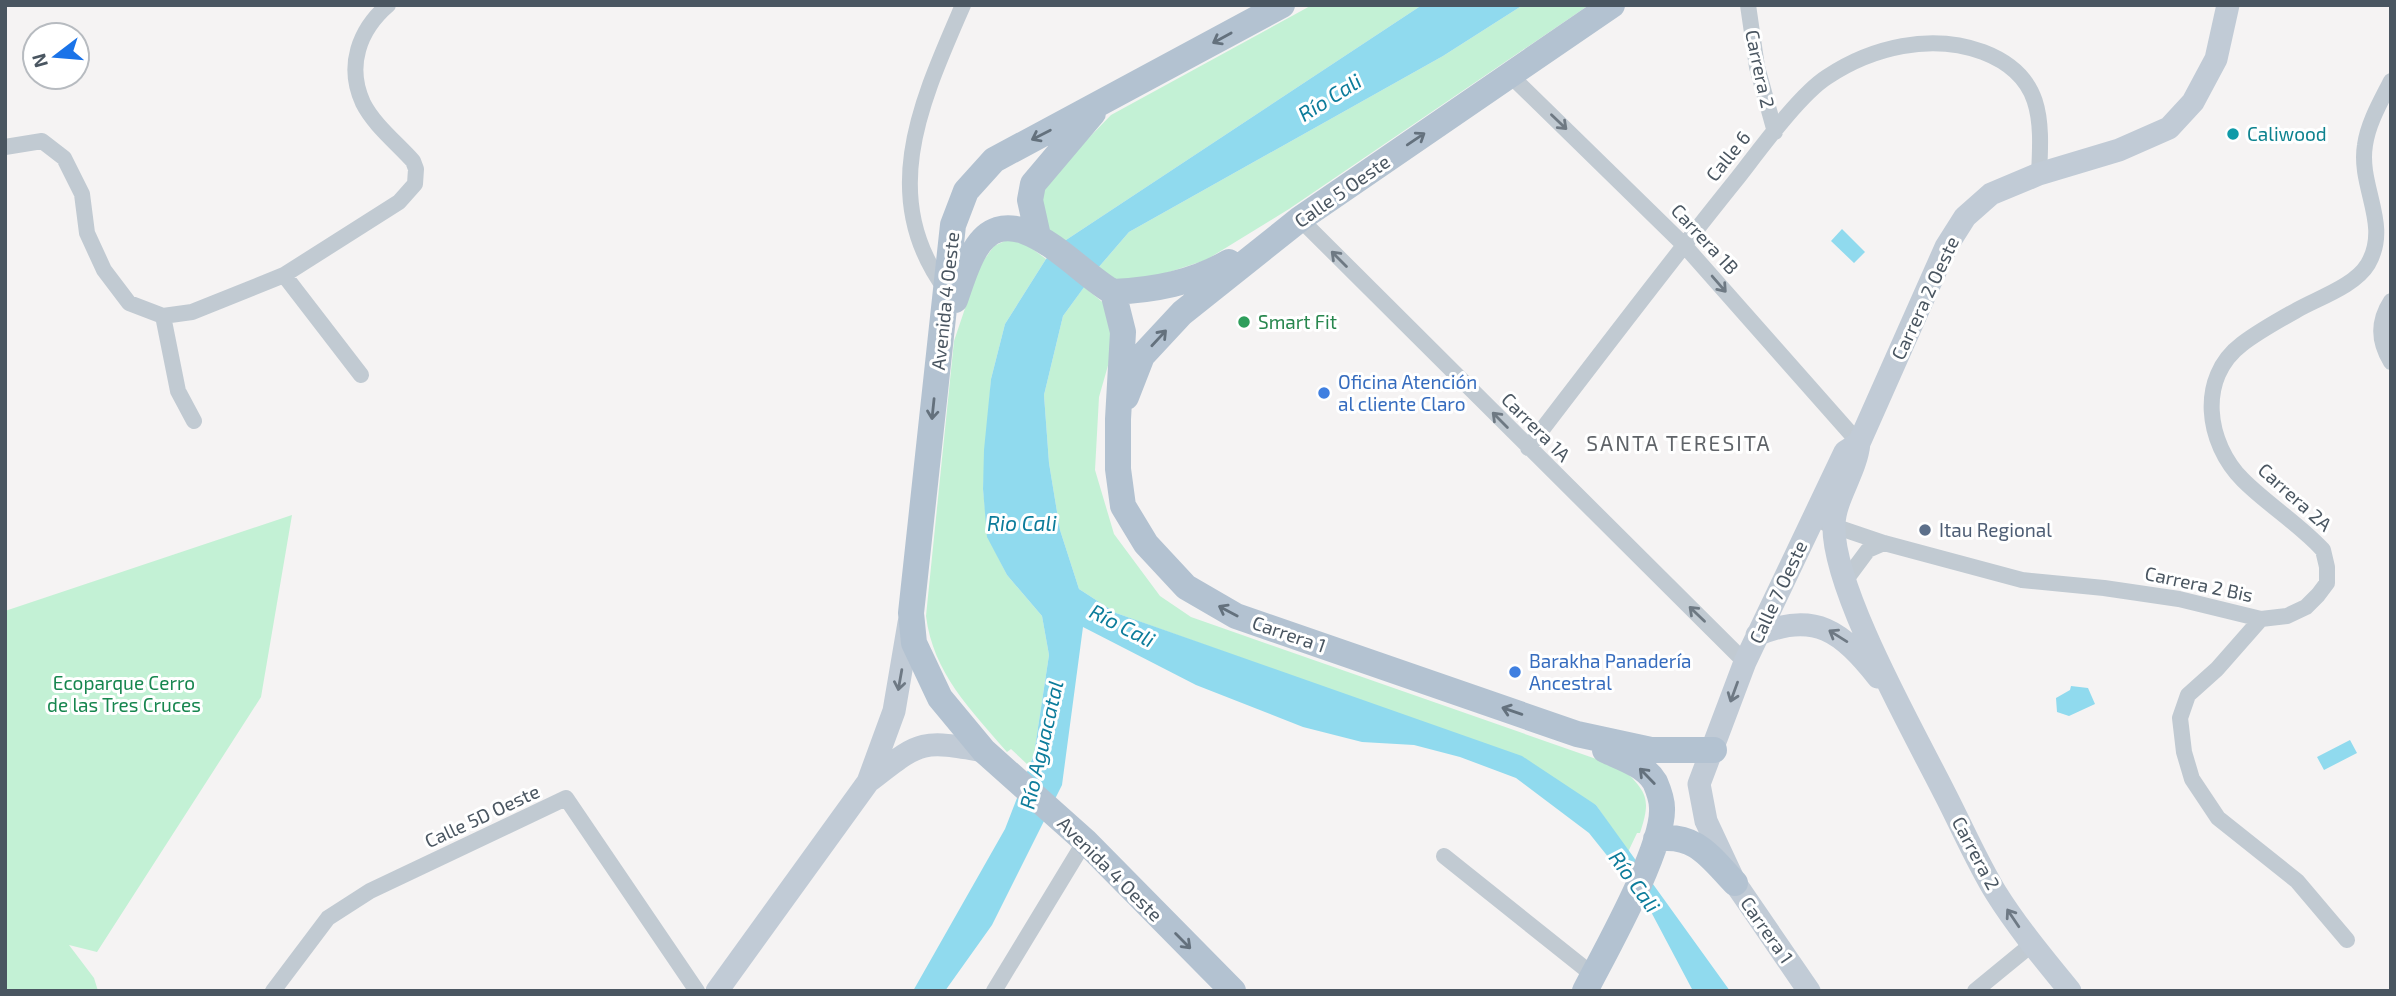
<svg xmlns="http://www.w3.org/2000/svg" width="2396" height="996" viewBox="0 0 2396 996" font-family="'Exo 2',sans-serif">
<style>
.green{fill:#c3f1d5}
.water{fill:#90daee}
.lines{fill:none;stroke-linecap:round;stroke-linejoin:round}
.street{stroke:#c1cad2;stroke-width:16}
.secondary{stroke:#c1cbd6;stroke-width:23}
.primary{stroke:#b3c2d1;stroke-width:26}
.oneway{stroke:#64717d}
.oneway2{stroke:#6e7983}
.oneway3{stroke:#6e7984}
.culture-dot{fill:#0f9aa8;stroke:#fff;stroke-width:2.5}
.leisure-dot{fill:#2e9e5b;stroke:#fff;stroke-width:2.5}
.shop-dot{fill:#3f7fe0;stroke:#fff;stroke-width:2.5}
.service-dot{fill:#5c6f8a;stroke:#fff;stroke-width:2.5}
.labels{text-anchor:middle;stroke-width:6;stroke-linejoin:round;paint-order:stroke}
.street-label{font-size:19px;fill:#4a5661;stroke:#fff}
.culture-label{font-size:19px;fill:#0d838f;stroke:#fff;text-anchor:start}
.leisure-label{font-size:19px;fill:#27864d;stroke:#fff;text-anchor:start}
.shop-label{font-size:19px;fill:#366cbe;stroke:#fff;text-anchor:start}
.service-label{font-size:19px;fill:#4e5e75;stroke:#fff;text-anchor:start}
.park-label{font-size:19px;fill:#17864f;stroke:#fff}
.water-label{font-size:21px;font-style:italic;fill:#0c7c9b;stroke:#fff}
.neighbourhood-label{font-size:21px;letter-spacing:2px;fill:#5f6368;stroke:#fff}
</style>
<rect width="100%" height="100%" fill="#f5f3f3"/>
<!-- green -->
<path class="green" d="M1312 5H1422L1063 242 1051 236 1038 199 1041 187 1111 115Z
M1523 5H1589L1289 209 1206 260 1154 277 1117 284 1098 268 1129 232 1443 56Z
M1007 240 1022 241 1046 259 1005 324 991 379 983 489 988 537 1007 575 1042 616 1049 655 1034 754 1029 766 1011 749 1007 752C971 710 933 673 926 616L954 341 979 267 994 246Z
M1084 287 1106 305 1113 348 1099 397 1095 470 1114 534 1160 596 1191 617 1622 768C1648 793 1651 799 1640 833H1637L1628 852 1596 805 1308 682 1116 613 1079 589 1060 530 1049 463 1044 395 1063 316Z
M292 515 261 697 97 952 69 945 94 978 98 991H5V611Z"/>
<!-- water -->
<path class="water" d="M1422 5H1523L1443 56 1129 232 1098 268 1063 316 1044 395 1049 463 1060 530 1079 589 1116 613 1522 756 1596 805 1730 991H1693L1649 908 1589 833 1516 778 1460 757 1414 745 1362 742 1303 727 1196 685 1083 627 1062 785 992 925 945 991H913L1005 829 1034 754 1049 655 1042 616 1007 575 987 537 983 489 984 450 991 379 1005 324 1046 259 1063 242Z
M1842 229 1865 252 1854 263 1831 241Z
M2071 686 2088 688 2095 704 2069 716 2057 712 2056 698 2070 690Z
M2350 740 2357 753 2324 770 2317 757Z"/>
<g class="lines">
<!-- street -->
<path class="street" d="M1748 5 1757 67 1775 132
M1510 75 1684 245 1859 443
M5 147 42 141 64 158 82 194 87 233 104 270 129 303 163 316 192 312 284 275 399 202 415 184 416 169 413 161C397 143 374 125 363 103 346 66 359 30 388 5
M1300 219 1745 662
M284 275 361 375
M946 290C876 196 922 100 963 5
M2391 301C2378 321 2378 341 2391 362
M163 316 178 391 194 421
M1528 448C1597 358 1665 268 1736 180 1758 152 1799 95 1827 77 1872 47 1931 33 1983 52 2043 75 2042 118 2039 174
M1825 523 1884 543 2022 580 2104 588 2179 599 2261 619 2287 616 2306 607 2318 595 2327 583V567L2323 550C2299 524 2268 505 2243 480 2206 443 2197 378 2242 344 2259 331 2279 320 2297 310 2318 298 2355 286 2368 264 2391 224 2358 187 2365 145 2368 123 2381 101 2391 81
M1845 581 1868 550 1884 543
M2261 619 2217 669 2188 695 2180 718 2184 752 2192 779 2218 818 2297 881 2347 940
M1444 856 1593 975
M273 991 328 918 370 891 566 798 697 991
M994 991 1085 841
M1975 991 2031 945"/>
<!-- secondary -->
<path class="secondary" d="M1757 635C1815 610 1842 632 1878 677
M868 782C920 742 918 739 984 751
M717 991 868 782 894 711 909 623
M1809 991 1735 883 1706 821 1699 784 1745 662 1845 452 1856 445
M2070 991C2044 959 2018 928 1996 893 1977 862 1962 827 1945 794 1915 734 1831 587 1834 524 1835 498 1856 472 1859 443L1946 247 1965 217 1991 194 2039 174 2119 150 2169 128 2193 102 2216 59 2228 5"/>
<!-- primary -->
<path class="primary" d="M1038 236 1030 200 1033 184 1093 113
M1113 292 1123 332 1118 419V469L1123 506 1146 544 1186 587 1236 616 1577 734 1651 750H1714
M955 300C961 283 966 265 975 250 1011 189 1077 273 1113 292 1154 290 1193 283 1229 262
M1126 397 1142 356 1182 313 1300 219 1612 5
M1656 839C1696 833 1710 857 1735 883
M1233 991 1085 841 984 751 940 698 914 643 911 613 953 225 966 191 994 160 1282 5
M1585 991C1605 952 1664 848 1662 808 1662 800 1658 789 1655 782 1645 765 1622 758 1605 750"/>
</g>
<!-- one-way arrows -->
<defs><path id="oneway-shaft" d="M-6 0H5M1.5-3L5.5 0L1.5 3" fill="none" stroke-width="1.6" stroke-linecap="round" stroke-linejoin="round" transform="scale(1.75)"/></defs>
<g class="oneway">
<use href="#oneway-shaft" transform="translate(1222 38) rotate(151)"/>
<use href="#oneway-shaft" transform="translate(1041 135) rotate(153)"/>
<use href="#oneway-shaft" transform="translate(1416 139) rotate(-34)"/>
<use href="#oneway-shaft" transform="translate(1159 338) rotate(-47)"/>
<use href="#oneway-shaft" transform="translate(933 409) rotate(96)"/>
<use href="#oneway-shaft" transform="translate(1228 611) rotate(-152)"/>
<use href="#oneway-shaft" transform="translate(1512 711) rotate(-161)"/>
<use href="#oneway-shaft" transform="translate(1647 776) rotate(-134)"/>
<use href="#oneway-shaft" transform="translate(1183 941) rotate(45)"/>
</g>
<g class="oneway2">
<use href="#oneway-shaft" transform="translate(1559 122) rotate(44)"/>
<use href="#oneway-shaft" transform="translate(1339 259) rotate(-135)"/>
<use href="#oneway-shaft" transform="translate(1719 284) rotate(49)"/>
<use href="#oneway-shaft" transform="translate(1500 420) rotate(-135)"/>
<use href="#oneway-shaft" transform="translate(1697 614) rotate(-136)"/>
</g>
<g class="oneway3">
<use href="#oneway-shaft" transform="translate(1838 636) rotate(-148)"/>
<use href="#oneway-shaft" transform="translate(900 680) rotate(100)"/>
<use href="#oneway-shaft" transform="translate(1734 692) rotate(110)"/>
<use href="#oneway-shaft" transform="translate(2013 918) rotate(-124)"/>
</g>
<!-- markers -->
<circle class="culture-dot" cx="2233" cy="134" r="7"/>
<circle class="leisure-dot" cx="1244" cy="322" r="7"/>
<g class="shop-dot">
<circle cx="1324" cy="393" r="7"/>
<circle cx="1515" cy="672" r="7"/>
</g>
<circle class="service-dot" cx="1925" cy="530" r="7"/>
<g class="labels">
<!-- street labels -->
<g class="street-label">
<text transform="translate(1760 69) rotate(78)" y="7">Carrera 2</text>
<text transform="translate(1728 156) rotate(-51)" y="7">Calle 6</text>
<text transform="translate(1342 191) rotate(-35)" y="7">Calle 5 Oeste</text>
<text transform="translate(1705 239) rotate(47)" y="7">Carrera 1B</text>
<text transform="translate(1925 298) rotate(-65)" y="7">Carrera 2 Oeste</text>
<text transform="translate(945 301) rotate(-84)" y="7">Avenida 4 Oeste</text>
<text transform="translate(1536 427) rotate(45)" y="7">Carrera 1A</text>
<text transform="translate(2295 497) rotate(42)" y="7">Carrera 2A</text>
<text transform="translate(2199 584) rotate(12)" y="7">Carrera 2 Bis</text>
<text transform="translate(1778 592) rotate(-65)" y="7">Calle 7 Oeste</text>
<text transform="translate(1289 634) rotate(19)" y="7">Carrera 1</text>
<text transform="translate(482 816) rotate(-25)" y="7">Calle 5D Oeste</text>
<text transform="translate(1976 853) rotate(62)" y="7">Carrera 2</text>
<text transform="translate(1110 869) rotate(45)" y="7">Avenida 4 Oeste</text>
<text transform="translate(1767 930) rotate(55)" y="7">Carrera 1</text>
</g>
<!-- culture labels -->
<g class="culture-label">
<text x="2247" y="141">Caliwood</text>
</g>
<!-- leisure labels -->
<g class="leisure-label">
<text x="1258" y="329">Smart Fit</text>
</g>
<!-- shop labels -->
<g class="shop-label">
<text x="1338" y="389">Oficina Atención<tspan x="1338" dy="22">al cliente Claro</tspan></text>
<text x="1529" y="668">Barakha Panadería<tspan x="1529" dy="22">Ancestral</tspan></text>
</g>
<!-- service labels -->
<g class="service-label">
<text x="1939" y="537">Itau Regional</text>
</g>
<!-- park labels -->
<g class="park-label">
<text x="124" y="690">Ecoparque Cerro<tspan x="124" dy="22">de las Tres Cruces</tspan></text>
</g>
<!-- water labels -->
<g class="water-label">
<text transform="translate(1330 98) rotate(-32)" y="7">Río Cali</text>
<text x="1022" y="531">Rio Cali</text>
<text transform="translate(1122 626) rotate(27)" y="7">Río Cali</text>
<text transform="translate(1042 745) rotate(-77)" y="7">Río Aguacatal</text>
<text transform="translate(1634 882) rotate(54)" y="7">Río Cali</text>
</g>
<!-- neighbourhood labels -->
<g class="neighbourhood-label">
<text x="1679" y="451">SANTA TERESITA</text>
</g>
</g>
<!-- border -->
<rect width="2396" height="996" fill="none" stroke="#4a5661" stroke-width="14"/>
<!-- north arrow -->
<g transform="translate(56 56) rotate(254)"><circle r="33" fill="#ffffff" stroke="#b7bbc0" stroke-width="2"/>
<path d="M0-5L12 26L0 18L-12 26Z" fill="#1a73e8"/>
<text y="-10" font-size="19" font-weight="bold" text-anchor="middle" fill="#4a5661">N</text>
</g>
</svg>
